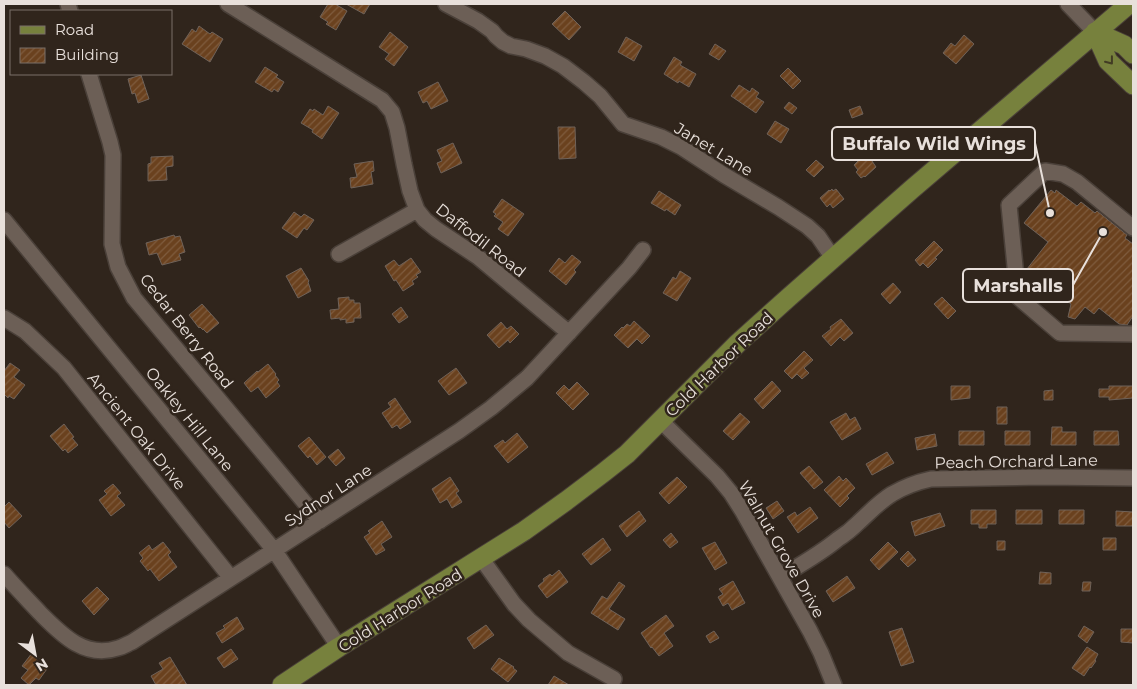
<svg xmlns="http://www.w3.org/2000/svg" width="1137" height="689" viewBox="0 0 1137 689" font-family="Montserrat,sans-serif">
<style>
.building{fill:url(#building-hatch);stroke:#6f6259}
.lines{fill:none;stroke-linecap:round;stroke-linejoin:round}
.minor-casing{stroke:#4a4039;stroke-width:18}
.major-casing{stroke:#4a4039;stroke-width:21}
.minor{stroke:#6c5f56;stroke-width:15}
.major{stroke:#77813d;stroke-width:19}
.oneway{stroke:#423c24}
.labels{text-anchor:middle;stroke-width:5;stroke-linejoin:round;paint-order:stroke}
.street-label{font-size:16px;fill:#e8e0db;stroke:#30251c}
.leader{fill:none;stroke:#e8e0db;stroke-width:2}
.callout-dot{fill:#e8e0db;stroke:#30251c;stroke-width:2}
.callout{fill:#30251c;stroke:#e8e0db;stroke-width:2}
.callout-label{font-size:18px;text-anchor:middle;font-weight:bold;fill:#e8e0db}
</style>
<defs>
<pattern id="building-hatch" width="6" height="6" patternUnits="userSpaceOnUse" patternTransform="scale(1.25)"><rect width="6" height="6" fill="#6a411e"/><path d="M-1 1l2-2M0 6l6-6M5 7l2-2" fill="none" stroke="#7f5c3e"/></pattern>
</defs>
<rect width="100%" height="100%" fill="#30251c"/>
<!-- building -->
<path class="building" d="M328 4H335L347 11 336 30 326 24 328 22 320 17Z
M346 4H370L364 14Z
M565 11 581 27 569 40 552 24Z
M199 26 210 34 212 32 223 39 210 62 182 44 192 29 196 32Z
M390 32 408 47 394 66 385 59 389 54 379 47Z
M964 35 974 44 956 64 943 53 951 43 955 46Z
M626 37 642 46 634 61 618 52Z
M715 44 726 51 719 60 709 54Z
M674 57 682 62 680 65 696 74 689 87 679 81 678 83 664 74Z
M265 67 278 75 276 77 284 82 278 92 274 89 272 92 255 82Z
M788 68 801 81 793 89 780 76Z
M141 75 149 99 138 103 135 93 132 94 128 79Z
M438 82 448 101 431 109 427 101 423 103 418 92Z
M739 85 750 92 752 88 759 93 756 97 764 102 756 113 731 96Z
M789 102 797 108 792 114 784 108Z
M328 106 339 113 322 139 312 132 313 130 301 123 310 109 313 111 314 109 323 115Z
M860 106 863 114 852 118 849 110Z
M775 121 789 129 781 143 767 134Z
M558 127H575L576 158 559 159Z
M453 143 462 163 441 173 437 163 442 161 437 150Z
M857 143 864 151 866 148 875 158 872 161 876 167 865 177 864 176 861 178 856 172 858 170 854 165 858 161 847 151Z
M173 156V166L166 167 167 180 148 181V164L151 163V157Z
M816 160 824 167 814 177 806 170Z
M373 161 374 171 371 172 373 184 351 188 350 178 357 177 354 164Z
M832 189 833 191 836 189 844 199 833 208 830 204 827 207 820 198 829 190 830 191Z
M1051 190 1055 193 1056 190 1077 206 1081 202 1095 213 1097 211 1127 235 1125 238 1133 244V316L1127 325 1119 324 1099 308 1094 314 1085 307 1075 319 1068 317 1071 304 1027 269 1048 242 1024 223Z
M659 191 681 205 675 215 666 209 665 211 651 203Z
M502 199 524 214 508 236 498 229 503 222 494 216 496 214 493 212Z
M294 212 301 217 304 214 314 220 307 230 304 228 297 238 282 228Z
M174 235 175 237 180 236 185 252 179 254 181 260 162 265 157 253 149 255 146 243Z
M934 241 943 250 935 258 937 259 928 268 923 263 920 266 915 260Z
M572 255 581 262 574 270 576 272 566 285 549 271 559 258 565 263Z
M411 258 421 272 416 275 418 277 412 281 414 284 403 291 396 280 394 281 385 266 394 260 399 266Z
M301 268 309 281 308 282 311 291 298 298 286 276Z
M680 271 691 278 677 301 663 293 673 277 676 279Z
M893 283 901 292 890 304 881 294Z
M349 297V300H354V303H360L361 318H354V322L346 323V319L340 320V318L331 319 330 310 339 309 338 298Z
M942 297 956 311 948 319 934 304Z
M202 304 219 323 207 333 203 329V330L200 327 199 328 189 315Z
M401 307 408 317 399 323 392 314Z
M841 319 853 333 844 341 840 337 831 346 822 336 831 329 830 327Z
M634 321 650 336 642 344 637 339 628 348 614 335 622 327 623 328 627 324 630 326Z
M501 322 507 329 511 326 519 334 510 343 508 340 499 348 487 335Z
M804 351 813 360 804 368 809 373 802 379 797 374 792 379 784 371Z
M10 363 20 370 14 377 25 385 14 399 9 396 8 398 4 394V371Z
M268 364 276 374 275 375 279 380 277 382 280 386 266 398 258 387 251 392 244 383 257 371 258 372Z
M456 368 467 383 449 395 438 381Z
M772 381 781 391 763 409 754 399Z
M577 382 589 394 573 410 556 393 564 385 569 390Z
M951 386H970V398L951 400Z
M1109 386H1133V398L1109 400V397H1099V389H1109Z
M1053 390V400H1044V391Z
M395 398 411 422 400 429 397 425 392 428 382 413 391 407 388 403Z
M997 407H1007V424H997Z
M740 413 750 422 733 440 723 431Z
M846 413 850 420 855 417 861 429 842 440 830 422Z
M64 424 74 437 72 438 78 445 68 453 65 449 63 451 50 436Z
M1052 427H1062V432H1076V445H1051Z
M959 431H984V445H959Z
M1005 431H1030V445H1005Z
M1094 431H1118L1119 445H1094Z
M517 433 528 447 508 463 494 446 503 440 505 443Z
M935 434 937 446 917 450 915 438Z
M309 437 326 457 317 465 310 456 308 458 298 446Z
M338 449 345 458 336 466 328 457Z
M887 452 894 463 872 475 866 464Z
M809 466 823 482 814 489 800 473Z
M839 476 843 481 846 478 855 488 847 496 849 498 840 507 824 490Z
M450 477 459 491 456 493 462 502 452 508 447 499 440 503 432 489Z
M677 477 687 487 669 504 659 493Z
M113 484 121 493 117 496 125 505 111 516 99 500 107 494 104 491Z
M777 501 784 511 773 519 766 508Z
M9 502 22 516 9 528 4 522V507Z
M810 507 818 518 798 533 787 517 795 512 797 516Z
M971 510H996V524H987V528H979V524H971Z
M1016 510H1042V524H1016Z
M1059 510H1084V524H1059Z
M639 511 646 521 627 537 619 526Z
M1116 511 1133 512V526H1116Z
M940 513 945 526 915 536 911 522Z
M382 521 392 537 381 544 385 550 376 555 364 537 370 533 368 531Z
M671 533 678 542 670 548 663 540Z
M603 538 611 550 591 565 582 554Z
M1103 538H1116V550H1103Z
M997 541H1005V550H997Z
M163 542 171 552 168 555 177 567 159 581 150 569 148 571 140 561 143 558 139 553 149 545 152 550Z
M715 542 727 563 715 570 702 548Z
M888 542 898 552 879 570 870 560Z
M908 551 916 560 908 567 900 559Z
M559 570 568 582 547 598 538 586 544 581 543 579 550 574 552 576Z
M1040 572 1051 573V584H1039Z
M847 576 855 588 833 602 826 591Z
M733 581 745 603 732 610 728 603 723 606 718 597 723 594 719 589Z
M619 582 625 586 609 609 625 619 618 630 591 613 602 596 607 599Z
M1083 582H1091L1090 591H1082Z
M97 587 109 599 94 615 82 601Z
M666 615 674 626 664 633 673 646 659 656 652 647 651 648 641 633Z
M237 617 244 629 222 643 216 633 225 628 223 626Z
M486 625 494 635 474 649 467 638Z
M1084 626 1094 632 1087 643 1078 636Z
M902 628 914 662 901 666 889 632Z
M1121 629H1133V643L1121 642Z
M714 631 719 638 710 643 706 636Z
M1087 647 1098 654 1095 660 1096 661 1091 668 1090 667 1084 676 1072 668Z
M231 649 238 659 224 668 217 658Z
M32 653 49 666 39 680 36 678 29 685 21 678 28 670 22 666Z
M170 657 187 685H156L151 676 163 669 159 663Z
M499 658 514 667 513 668 517 671 508 682 491 669Z
M554 676 569 685H548Z"/>
<g class="lines">
<!-- minor casing -->
<g class="minor-casing">
<path id="minor" d="M68 4 70 11
M228 4 382 100 392 112 397 128 404 164 410 191 417 210 425 220 436 229 478 257 569 333
M446 4 478 21 492 31 496 36 503 42 511 46 526 49 545 56 563 66 584 82 600 96 623 124 661 137 681 147 724 175 778 207 807 226 818 236 833 258
M1068 4 1095 32
M89 74 110 142 113 155 112 244 118 267 134 298 320 521
M4 220 274 550 339 647
M1133 228 1077 182 1063 174 1045 171 1009 205 1018 297 1060 333 1133 334
M339 254 417 210
M4 318 25 331 64 368 231 578
M661 421 717 476 731 493 743 512 810 631 821 653 834 685
M481 558 514 604 529 620 568 653 614 679
M4 574C16 588 29 601 41 614 62 635 85 659 118 648 123 647 127 644 132 642L459 431 491 408 527 378 629 268 643 250
M780 577C800 565 820 554 838 539 846 534 853 528 859 522 870 512 879 502 892 494 904 487 917 482 931 479L1043 477 1133 478"/>
</g>
<!-- major casing -->
<g class="major-casing">
<path id="major" d="M1095 32 1108 61 1133 85
M1095 32 1124 45 1133 54
M282 685 339 647 524 531 566 501 603 473 627 454 738 343 788 298 912 189 1129 4"/>
</g>
<!-- minor -->
<use href="#minor" class="minor"/>
<!-- major -->
<use href="#major" class="major"/>
</g>
<!-- one-way arrows -->
<defs><path id="oneway-chevron" d="M-2-3.5L2.5 0L-2 3.5" fill="none" stroke-width="1.6" stroke-linecap="round" stroke-linejoin="round" transform="scale(1.25)"/></defs>
<use class="oneway" href="#oneway-chevron" transform="translate(1110 61) rotate(52)"/>
<g class="labels">
<!-- street labels -->
<g class="street-label">
<text transform="translate(714 149) rotate(31)" y="6">Janet Lane</text>
<text transform="translate(481 240) rotate(38)" y="6">Daffodil Road</text>
<text transform="translate(187 331) rotate(52)" y="6">Cedar Berry Road</text>
<text transform="translate(719 364) rotate(-44)" y="6">Cold Harbor Road</text>
<text transform="translate(190 419) rotate(51)" y="6">Oakley Hill Lane</text>
<text transform="translate(137 431) rotate(51)" y="6">Ancient Oak Drive</text>
<text transform="translate(1016 461) rotate(-1)" y="6">Peach Orchard Lane</text>
<text transform="translate(328 495) rotate(-33)" y="6">Sydnor Lane</text>
<text transform="translate(782 549) rotate(60)" y="6">Walnut Grove Drive</text>
<text transform="translate(400 610) rotate(-32)" y="6">Cold Harbor Road</text>
</g>
</g>
<!-- callouts -->
<path class="leader" d="M1050 213L1035 143M1103 232L1073 285"/>
<g class="callout-dot">
<circle cx="1050" cy="213" r="5"/>
<circle cx="1103" cy="232" r="5"/>
</g>
<g class="callout">
<rect x="832" y="127" width="203" height="33" rx="5"/>
<rect x="963" y="269" width="110" height="33" rx="5"/>
</g>
<g class="callout-label">
<text x="934" y="150">Buffalo Wild Wings</text>
<text x="1018" y="292">Marshalls</text>
</g>
<!-- border -->
<rect width="1137" height="689" fill="none" stroke="#e8e0db" stroke-width="10"/>
<!-- legend -->
<rect x="10" y="10" width="162" height="65" fill="#30251c" stroke="#7a7068"/>
<rect x="20" y="26" width="25" height="8" fill="#77813d" stroke="#7a7068"/>
<text x="55" y="35" font-size="15" fill="#e8e0db">Road</text>
<rect x="20" y="48" width="25" height="15" fill="url(#building-hatch)" stroke="#7a7068"/>
<text x="55" y="60" font-size="15" fill="#e8e0db">Building</text>
<!-- north arrow -->
<g transform="translate(35 654) rotate(148)" stroke="#30251c" stroke-width="4" paint-order="stroke">
<path d="M0-4L9 19L0 12L-9 19Z" fill="#e8e0db"/>
<text y="-8" font-size="14" font-weight="bold" text-anchor="middle" fill="#e8e0db">N</text>
</g>
</svg>
